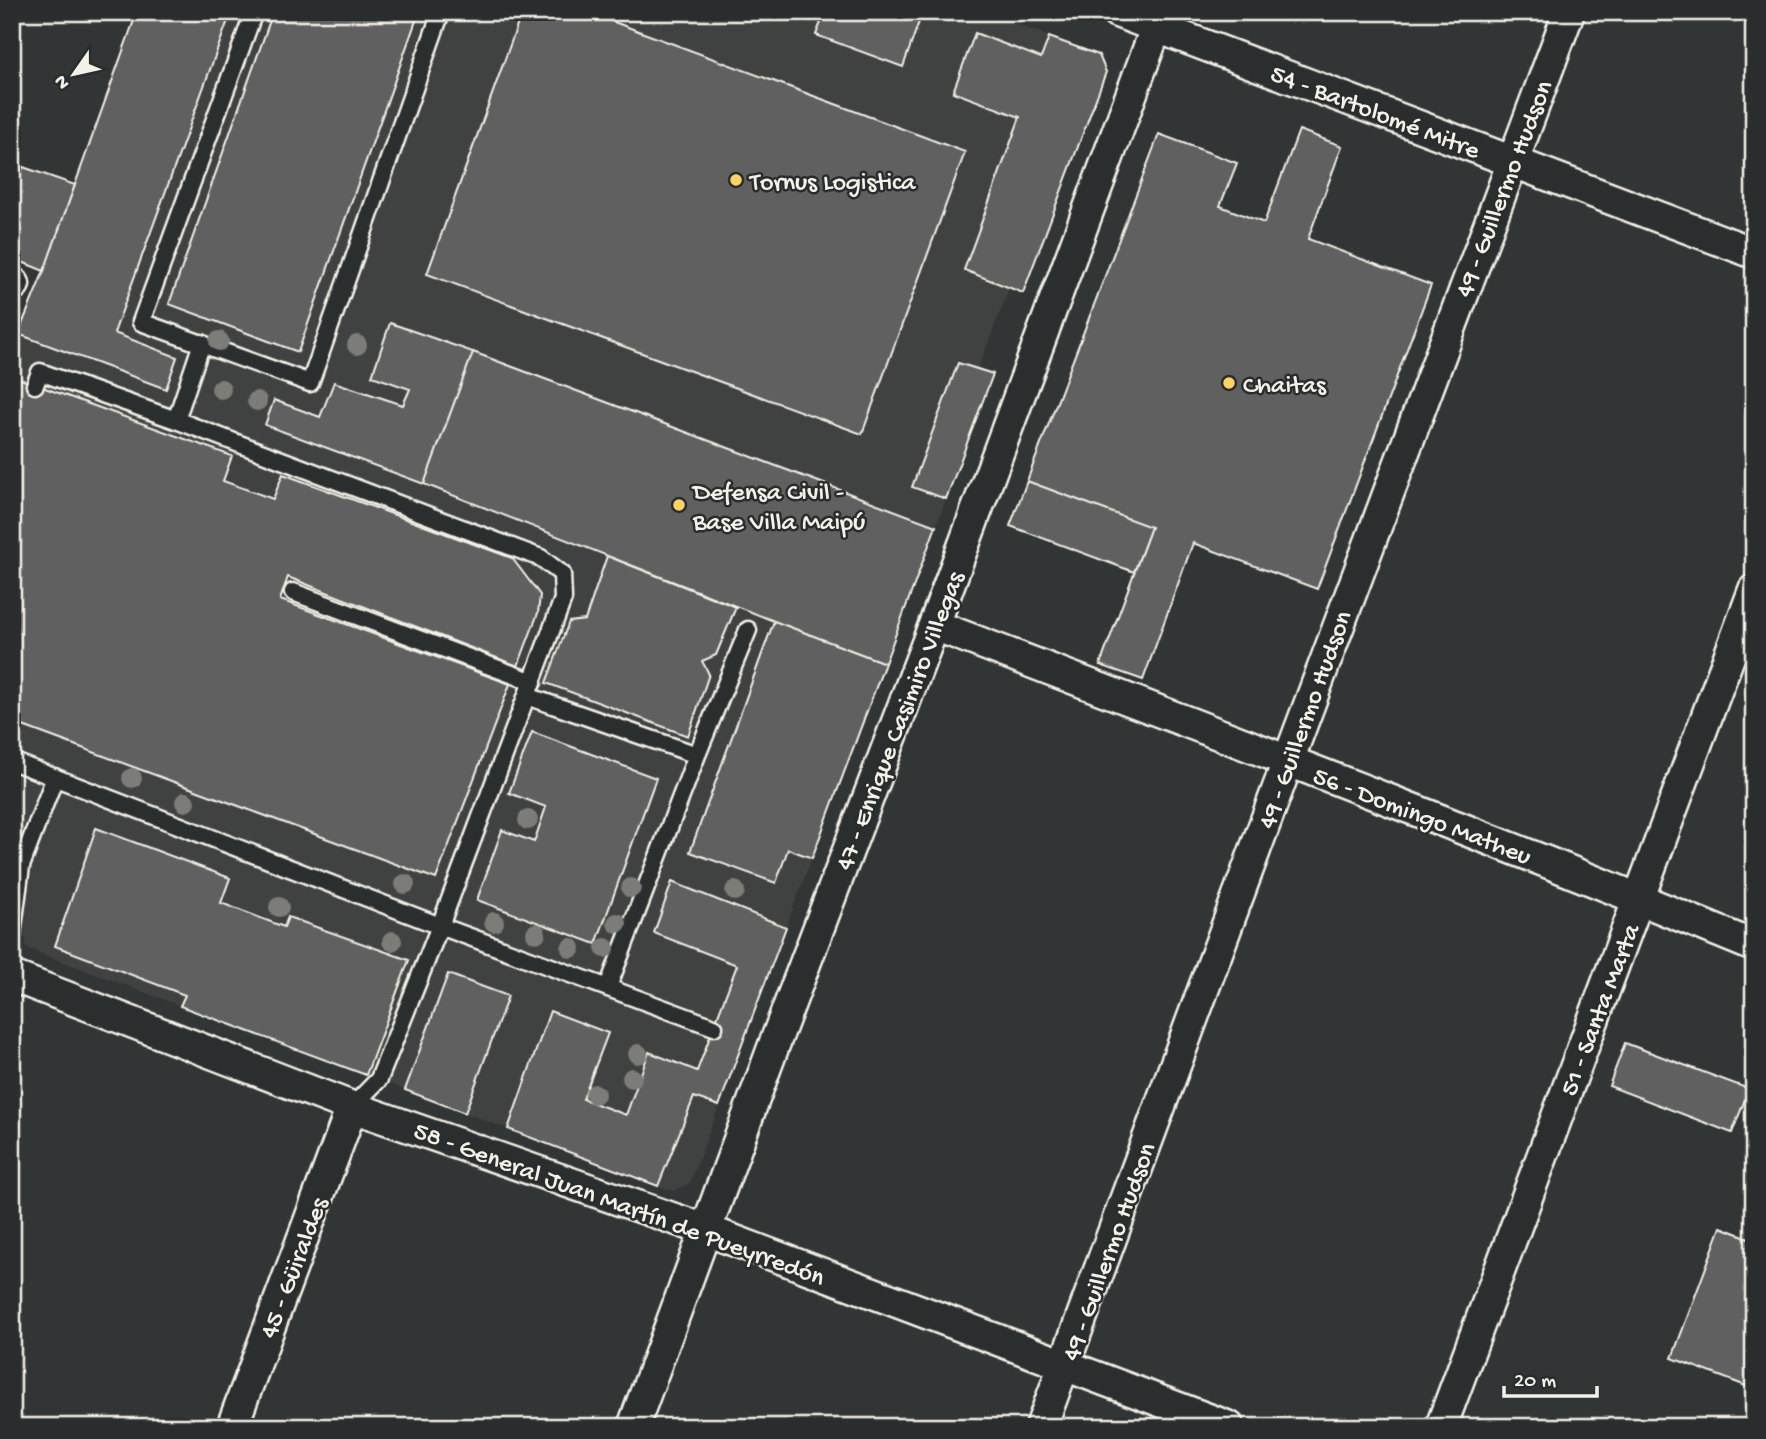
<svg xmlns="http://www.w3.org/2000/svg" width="1766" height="1439" viewBox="0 0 1766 1439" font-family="'Gochi Hand',sans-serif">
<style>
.built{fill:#404242}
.building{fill:#5f605f;stroke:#f4f1e8;stroke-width:2}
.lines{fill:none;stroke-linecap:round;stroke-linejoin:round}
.service-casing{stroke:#f4f1e8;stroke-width:21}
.minor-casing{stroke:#f4f1e8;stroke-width:35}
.service{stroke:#2a2d2e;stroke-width:16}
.minor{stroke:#2a2d2e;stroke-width:30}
.tree{fill:#7c7d79}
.poi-dot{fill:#ffd166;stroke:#2a2d2e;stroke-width:2.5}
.labels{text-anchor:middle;stroke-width:5;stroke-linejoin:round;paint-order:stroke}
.street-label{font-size:26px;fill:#f4f1e8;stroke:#2a2d2e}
.poi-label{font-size:26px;fill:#f4f1e8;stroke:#2a2d2e;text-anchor:start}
</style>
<rect width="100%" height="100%" fill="#323535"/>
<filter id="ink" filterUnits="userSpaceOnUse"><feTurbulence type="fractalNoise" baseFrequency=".0143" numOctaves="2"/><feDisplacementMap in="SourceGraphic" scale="14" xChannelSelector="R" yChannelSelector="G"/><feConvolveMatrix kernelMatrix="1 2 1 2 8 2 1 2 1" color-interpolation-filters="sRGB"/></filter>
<g filter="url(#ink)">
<!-- built -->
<path class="built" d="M137 12H983L1099 55 978 369 993 374 936 526 473 352 424 484 774 621 885 663 690 1183 673 1191 658 1186 405 1090 379 1079 366 1075 26 948V939L12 934V352L44 271Z"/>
<!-- building -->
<path class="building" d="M137 12H231L114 333 177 357 166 389 18 334 44 271Z
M273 12H419L298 352 169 304Z
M522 12H587L965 152 862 434 427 274Z
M825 12H912L921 16 903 67 816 35Z
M975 33 1041 58 1049 37 1099 55 1106 72 1023 293 964 270 1020 117 953 92Z
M1299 130 1342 146 1308 239 1431 285 1317 589 1193 543 1143 680 1100 665 1151 527 1027 481 1159 134 1237 163 1220 206 1264 223Z
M23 167 75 185 44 271 12 258V195Z
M390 323 473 352 424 484 265 425 274 400 320 417 334 382 403 405 410 389 372 376Z
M473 352 936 526 885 663 774 621 424 484Z
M958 363 993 374 946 499 912 487Z
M12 376 232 456 223 481 273 499 283 474 512 558 540 595 538 613 518 666 288 577 280 600 510 684 436 879 12 722Z
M1027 481 1151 527 1134 572 1010 526Z
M607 556 736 607 716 655 702 661 709 674 688 736 546 683 569 622 585 620Z
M774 621 885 663 812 858 788 849 776 883 690 852Z
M532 732 656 778 596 944 477 900 502 830 534 842 546 807 509 793Z
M96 828 230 878 221 903 284 927 288 917 409 960 366 1075 180 1006 185 995 55 946Z
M672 882 786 927 719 1106 694 1097 658 1186 508 1129 550 1011 608 1033 583 1099 626 1115 649 1052 697 1071 737 965 654 933Z
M448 974 508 996 465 1113 405 1090Z
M1625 1043 1749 1089 1732 1133 1609 1086Z
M1721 1227 1754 1240V1389L1672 1358Z"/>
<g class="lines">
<!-- service casing -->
<g class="service-casing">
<path id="service" d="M254 12 141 322 310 383 441 12
M35 385 40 372 176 420 541 558 562 574 563 599 440 926 379 1079 352 1107
M176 420 202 343
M293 592 533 682
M527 696 697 755
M12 761 440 926 714 1027
M12 934 21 866 55 777
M608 987 697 755 748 630"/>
</g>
<!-- minor casing -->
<g class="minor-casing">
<path id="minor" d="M1117 12 1754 253
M12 283 14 284
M934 625C1208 730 1483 834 1754 946
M12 976 352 1107 706 1230 1229 1427
M232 1427 352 1107
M633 1427 774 1045 934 625 1162 12
M1041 1427 1288 761 1569 12
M1441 1427 1754 590"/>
</g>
<!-- service -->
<use href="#service" class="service"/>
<!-- minor -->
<use href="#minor" class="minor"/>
</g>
<!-- trees -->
<g class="tree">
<circle cx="219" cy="341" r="10"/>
<circle cx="357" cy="345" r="10"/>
<circle cx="221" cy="389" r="10"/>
<circle cx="257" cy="401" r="10"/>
<circle cx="132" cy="778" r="10"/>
<circle cx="185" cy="802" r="10"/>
<circle cx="528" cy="820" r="10"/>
<circle cx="405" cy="884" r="10"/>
<circle cx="631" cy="888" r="10"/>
<circle cx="735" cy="891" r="10"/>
<circle cx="279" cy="907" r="10"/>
<circle cx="494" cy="922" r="10"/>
<circle cx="617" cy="923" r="10"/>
<circle cx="536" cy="933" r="10"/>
<circle cx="392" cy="941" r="10"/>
<circle cx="571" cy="948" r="10"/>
<circle cx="605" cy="948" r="10"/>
<circle cx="638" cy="1054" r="10"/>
<circle cx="632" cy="1078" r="10"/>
<circle cx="595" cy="1094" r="10"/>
</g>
</g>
<!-- markers -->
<g class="poi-dot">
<circle cx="736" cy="180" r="7"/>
<circle cx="1229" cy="383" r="7"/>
<circle cx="679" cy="505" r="7"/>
</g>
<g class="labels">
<!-- street labels -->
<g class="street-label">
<text transform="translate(1376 110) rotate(21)" y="9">54 - Bartolomé Mitre</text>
<text transform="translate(1502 188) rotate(-69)" y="9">49 - Guillermo Hudson</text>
<text transform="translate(1303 719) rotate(-70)" y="9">49 - Guillermo Hudson</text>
<text transform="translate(898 720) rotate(-69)" y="9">47 - Enrique Casimiro Villegas</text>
<text transform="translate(1423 814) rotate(21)" y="9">56 - Domingo Matheu</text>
<text transform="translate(1598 1009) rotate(-69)" y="9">51 - Santa Marta</text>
<text transform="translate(620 1202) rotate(20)" y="9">58 - General Juan Martín de Pueyrredón</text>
<text transform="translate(1107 1251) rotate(-70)" y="9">49 - Guillermo Hudson</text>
<text transform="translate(292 1267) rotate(-69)" y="9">45 - Güiraldes</text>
</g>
<!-- poi labels -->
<g class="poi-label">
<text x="750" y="189">Tornus Logistica</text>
<text x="1243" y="392">Chaitas</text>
<text x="693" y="499">Defensa Civil -<tspan x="693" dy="30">Base Villa Maipú</tspan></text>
</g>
</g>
<!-- margin -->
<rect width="1766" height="1439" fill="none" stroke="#2a2d2e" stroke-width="42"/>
<rect x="21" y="21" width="1724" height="1397" fill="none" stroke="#f4f1e8" stroke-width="2.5" filter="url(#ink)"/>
<!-- north arrow -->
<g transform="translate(74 74) rotate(236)" stroke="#2a2d2e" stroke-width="5" paint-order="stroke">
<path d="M0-5L12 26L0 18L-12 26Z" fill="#f4f1e8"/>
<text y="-10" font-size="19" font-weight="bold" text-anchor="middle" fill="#f4f1e8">N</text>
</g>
<!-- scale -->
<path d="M1504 1386v10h93v-10" fill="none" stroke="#f4f1e8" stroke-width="3.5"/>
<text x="1514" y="1386" font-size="21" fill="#f4f1e8" stroke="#2a2d2e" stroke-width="5" paint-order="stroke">20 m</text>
</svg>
